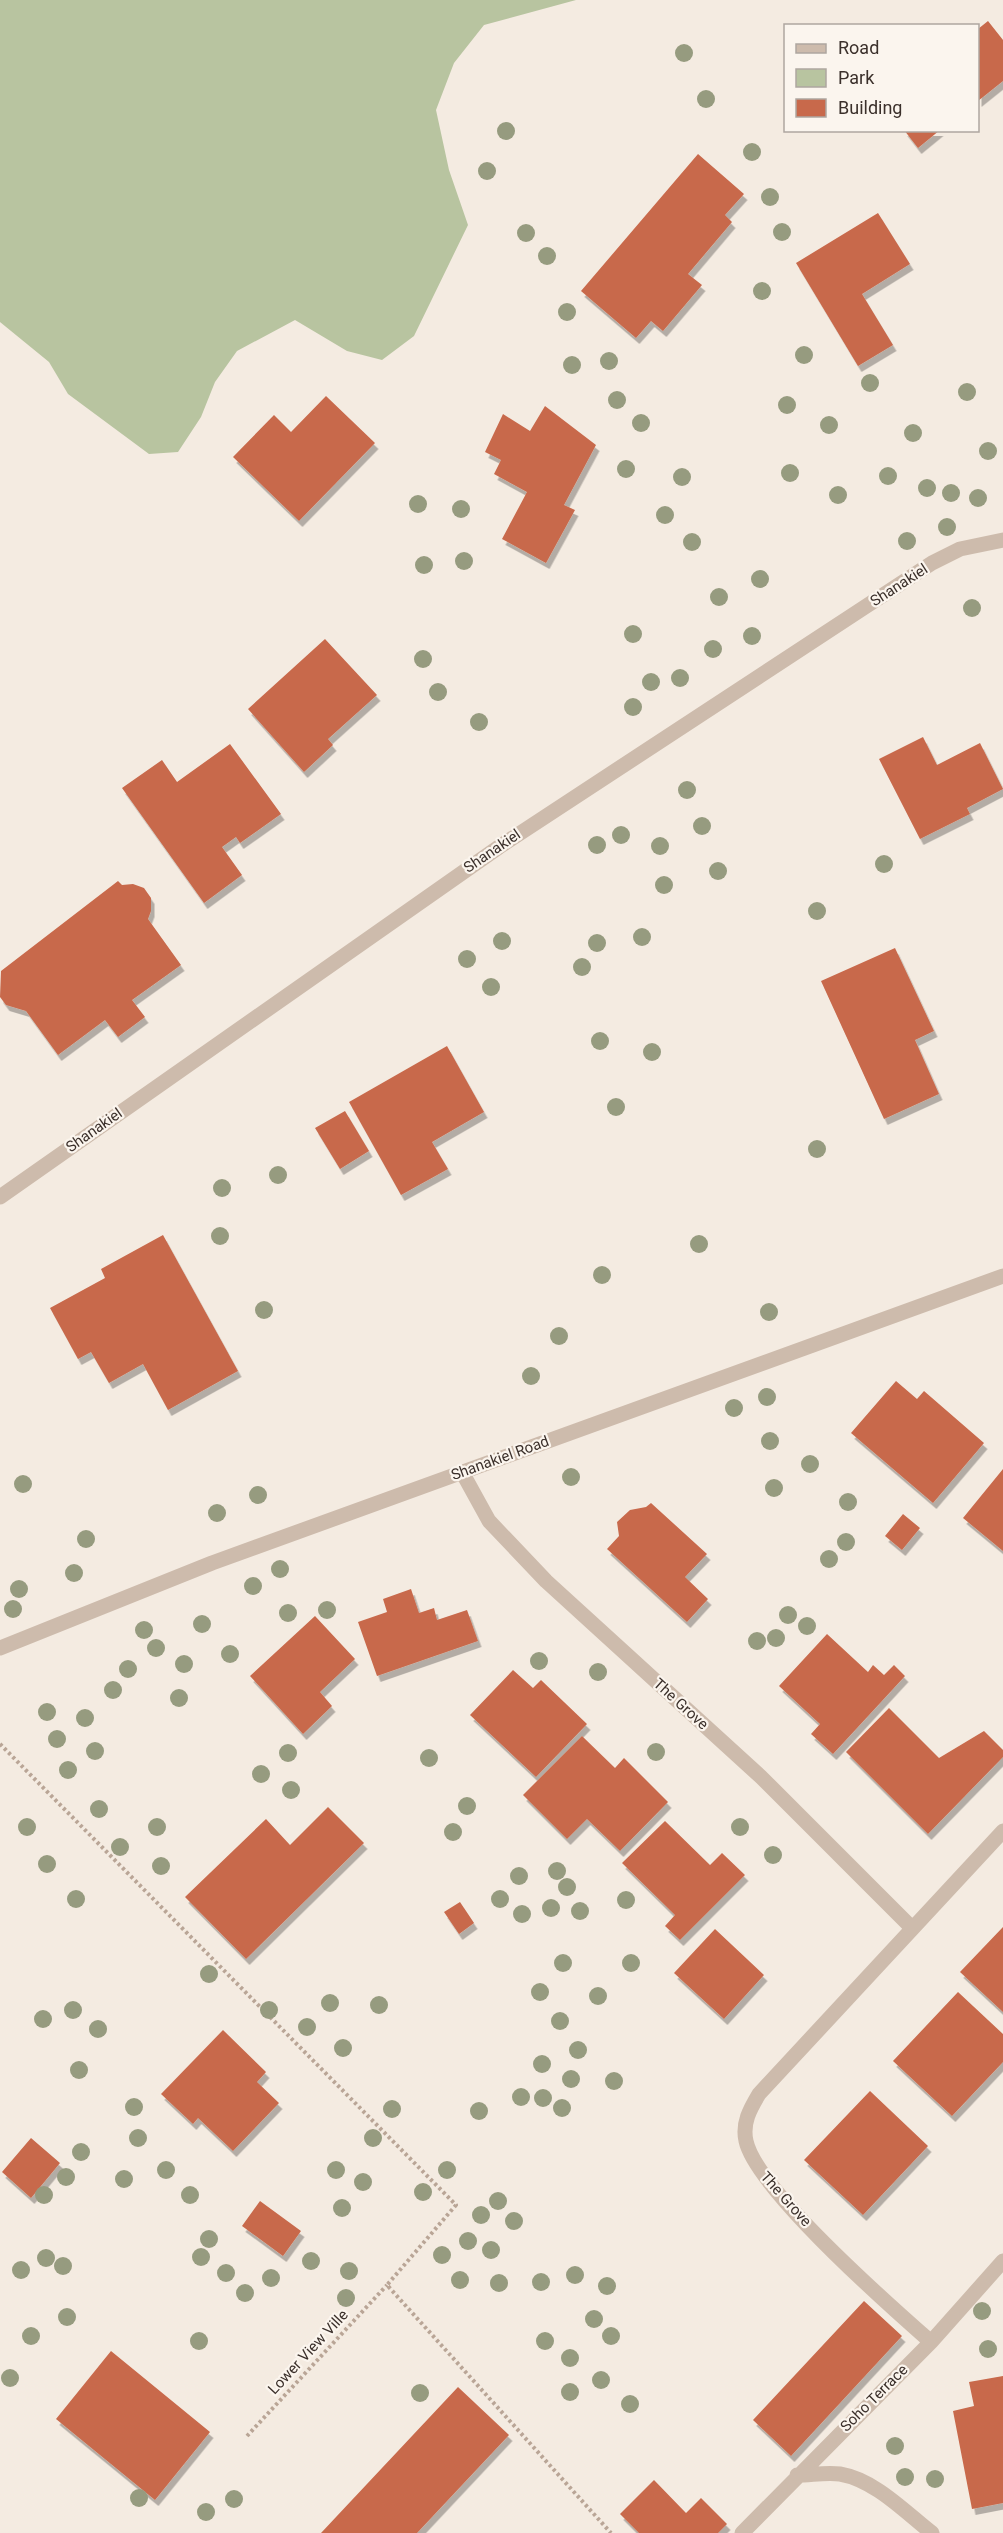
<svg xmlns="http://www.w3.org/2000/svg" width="1003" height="2533" viewBox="0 0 1003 2533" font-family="Roboto,sans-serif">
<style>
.green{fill:#b8c4a0}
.building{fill:#c8694b;filter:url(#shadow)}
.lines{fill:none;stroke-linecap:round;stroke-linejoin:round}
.path{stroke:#b9a596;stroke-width:4;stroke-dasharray:3 3;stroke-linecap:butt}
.minor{stroke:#cdbbac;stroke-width:15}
.tertiary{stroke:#cdbbac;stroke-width:15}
.tree{fill:#969b7f}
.labels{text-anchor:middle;stroke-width:4.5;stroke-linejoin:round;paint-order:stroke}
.street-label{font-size:15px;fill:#3b302b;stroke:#fbf5ee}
</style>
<defs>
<filter id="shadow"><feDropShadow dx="3.5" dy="6" stdDeviation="0" flood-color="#0004"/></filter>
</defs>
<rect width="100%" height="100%" fill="#f4ebe1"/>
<!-- green -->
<path class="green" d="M0 0H576L484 25 454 63 436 110 449 170 468 225 414 336 382 360 347 351 295 320 237 351 215 382 201 417 178 452 149 454 68 394 49 362 0 322Z"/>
<!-- building -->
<path class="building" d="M988 21 1003 40V81L978 101V29Z
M904 130H940L918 148Z
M698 154 744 194 725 215 732 222 688 274 702 285 663 331 651 321 636 338 581 291Z
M878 213 910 264 862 294 893 345 858 366 796 263Z
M326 396 375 443 299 521 233 457 274 415 291 432Z
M545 406 596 445 564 505 575 510 546 563 502 539 527 492 494 474 501 460 485 452 503 414 530 431Z
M325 639 377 695 328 739 333 745 304 772 248 709Z
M923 737 937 765 980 743 1003 789 967 808 970 814 920 839 879 759Z
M230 744 281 814 240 843 236 837 222 847 242 875 204 903 122 788 162 760 177 782Z
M118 881 122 885 133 884 144 888 151 898V911L148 919 181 965 132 1000 145 1017 118 1037 105 1020 58 1055 26 1011 6 1005 0 997 1 971Z
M895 948 934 1031 915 1040 939 1094 884 1119 821 981Z
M447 1046 484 1112 432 1142 448 1169 401 1195 349 1102Z
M345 1111 369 1151 340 1169 315 1128Z
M163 1235 238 1371 168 1410 143 1364 109 1383 91 1352 78 1359 50 1308 105 1278 101 1269Z
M896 1381 917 1399 924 1391 984 1443 933 1503 851 1433Z
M1003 1469V1551L963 1518Z
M651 1503 707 1554 685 1577 708 1599 687 1622 607 1549 619 1536 617 1522 630 1510 646 1507Z
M903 1514 920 1528 902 1550 885 1536Z
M411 1589 419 1613 434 1608 437 1620 467 1610 478 1641 377 1676 358 1622 387 1612 383 1599Z
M315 1616 355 1659 320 1692 332 1706 303 1734 250 1676Z
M827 1634 868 1672 873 1665 884 1675 894 1665 905 1676 833 1754 811 1734 820 1724 779 1686Z
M513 1670 533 1688 541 1680 587 1724 536 1777 470 1715Z
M889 1708 939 1758 984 1731 1003 1750V1757L928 1834 846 1752Z
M582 1736 615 1768 624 1758 668 1802 620 1851 587 1819 567 1839 523 1795Z
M328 1807 364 1843 246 1959 185 1897 266 1819 290 1845Z
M665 1821 710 1865 722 1853 745 1875 680 1940 665 1926 675 1915 622 1863Z
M460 1902 474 1923 459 1934 444 1912Z
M1003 1927V2012L960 1972Z
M715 1929 764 1975 724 2019 674 1973Z
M958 1992 1003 2034V2062L952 2116 893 2061Z
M223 2030 266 2072 257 2082 279 2103 233 2151 198 2118 193 2124 161 2094Z
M870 2091 928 2146 863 2215 804 2160Z
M31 2138 60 2163 31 2198 2 2172Z
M260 2201 301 2231 283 2256 242 2226Z
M864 2301 902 2336 791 2456 753 2420Z
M111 2351 210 2432 155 2500 56 2419Z
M1003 2376V2503L972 2509 953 2411 974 2406 969 2382Z
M458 2387 509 2435 417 2533H321Z
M654 2480 686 2513 701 2498 727 2524 718 2533H639L620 2514Z"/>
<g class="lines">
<!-- path -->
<path class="path" d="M0 1744 456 2205 387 2285 611 2533
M247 2436 387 2285"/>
<!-- minor -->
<path class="minor" d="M0 1197 499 847 932 563 960 549 1003 540
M462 1472 489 1521 546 1581 761 1777 912 1928
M931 2342C890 2306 756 2188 746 2141 742 2123 750 2109 759 2094L1003 1831
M797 2475C811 2475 827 2472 840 2474 875 2480 905 2512 932 2533
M742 2533 931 2342 1003 2261"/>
<!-- tertiary -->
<path class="tertiary" d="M0 1648 212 1563 1003 1276"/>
</g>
<!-- trees -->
<g class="tree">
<circle cx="684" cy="53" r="9"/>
<circle cx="706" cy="99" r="9"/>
<circle cx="506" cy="131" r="9"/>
<circle cx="752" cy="152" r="9"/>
<circle cx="487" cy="171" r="9"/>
<circle cx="770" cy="197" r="9"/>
<circle cx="782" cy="232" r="9"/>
<circle cx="526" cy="233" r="9"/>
<circle cx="547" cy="256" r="9"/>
<circle cx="762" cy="291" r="9"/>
<circle cx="567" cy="312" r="9"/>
<circle cx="804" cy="355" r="9"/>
<circle cx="609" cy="361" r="9"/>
<circle cx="572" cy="365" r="9"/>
<circle cx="870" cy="383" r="9"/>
<circle cx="967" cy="392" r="9"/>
<circle cx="617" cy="400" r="9"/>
<circle cx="787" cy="405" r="9"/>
<circle cx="641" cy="423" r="9"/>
<circle cx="829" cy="425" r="9"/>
<circle cx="913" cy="433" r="9"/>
<circle cx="988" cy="451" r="9"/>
<circle cx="626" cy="469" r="9"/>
<circle cx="790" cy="473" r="9"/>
<circle cx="888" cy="476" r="9"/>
<circle cx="682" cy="477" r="9"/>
<circle cx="927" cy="488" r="9"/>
<circle cx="951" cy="493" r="9"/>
<circle cx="838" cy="495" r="9"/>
<circle cx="978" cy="498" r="9"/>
<circle cx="418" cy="504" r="9"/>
<circle cx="461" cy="509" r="9"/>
<circle cx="665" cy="515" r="9"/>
<circle cx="947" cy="527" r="9"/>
<circle cx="907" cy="541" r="9"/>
<circle cx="692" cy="542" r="9"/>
<circle cx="464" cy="561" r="9"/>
<circle cx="424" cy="565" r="9"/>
<circle cx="760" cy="579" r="9"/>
<circle cx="719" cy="597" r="9"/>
<circle cx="972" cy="608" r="9"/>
<circle cx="633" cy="634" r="9"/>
<circle cx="752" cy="636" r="9"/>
<circle cx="713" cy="649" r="9"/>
<circle cx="423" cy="659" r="9"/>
<circle cx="680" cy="678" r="9"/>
<circle cx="651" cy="682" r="9"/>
<circle cx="438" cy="692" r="9"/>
<circle cx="633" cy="707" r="9"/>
<circle cx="479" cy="722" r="9"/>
<circle cx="687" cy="790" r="9"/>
<circle cx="702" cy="826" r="9"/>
<circle cx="621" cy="835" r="9"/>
<circle cx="597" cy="845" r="9"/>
<circle cx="660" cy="846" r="9"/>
<circle cx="884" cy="864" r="9"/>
<circle cx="718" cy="871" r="9"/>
<circle cx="664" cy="885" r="9"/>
<circle cx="817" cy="911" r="9"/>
<circle cx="642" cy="937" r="9"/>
<circle cx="502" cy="941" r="9"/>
<circle cx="597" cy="943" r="9"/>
<circle cx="467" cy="959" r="9"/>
<circle cx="582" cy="967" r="9"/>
<circle cx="491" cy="987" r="9"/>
<circle cx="600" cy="1041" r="9"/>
<circle cx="652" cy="1052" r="9"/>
<circle cx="616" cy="1107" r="9"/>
<circle cx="817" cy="1149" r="9"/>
<circle cx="278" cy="1175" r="9"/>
<circle cx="222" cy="1188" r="9"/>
<circle cx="220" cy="1236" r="9"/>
<circle cx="699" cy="1244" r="9"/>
<circle cx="602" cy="1275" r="9"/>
<circle cx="264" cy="1310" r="9"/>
<circle cx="769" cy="1312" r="9"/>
<circle cx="559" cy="1336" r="9"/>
<circle cx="531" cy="1376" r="9"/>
<circle cx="767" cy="1397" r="9"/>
<circle cx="734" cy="1408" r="9"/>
<circle cx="770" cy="1441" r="9"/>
<circle cx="810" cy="1464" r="9"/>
<circle cx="571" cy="1477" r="9"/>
<circle cx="23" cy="1484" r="9"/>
<circle cx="774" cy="1488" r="9"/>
<circle cx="258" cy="1495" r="9"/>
<circle cx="848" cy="1502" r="9"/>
<circle cx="217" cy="1513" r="9"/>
<circle cx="86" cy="1539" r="9"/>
<circle cx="846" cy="1542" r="9"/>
<circle cx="829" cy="1559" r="9"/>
<circle cx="280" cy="1569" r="9"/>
<circle cx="74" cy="1573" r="9"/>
<circle cx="253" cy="1586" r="9"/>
<circle cx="19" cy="1589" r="9"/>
<circle cx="13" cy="1609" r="9"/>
<circle cx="327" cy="1610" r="9"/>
<circle cx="288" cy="1613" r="9"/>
<circle cx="788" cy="1615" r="9"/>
<circle cx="202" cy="1624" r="9"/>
<circle cx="807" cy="1626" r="9"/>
<circle cx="144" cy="1630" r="9"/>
<circle cx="776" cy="1638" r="9"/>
<circle cx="757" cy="1641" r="9"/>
<circle cx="156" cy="1648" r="9"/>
<circle cx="230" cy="1654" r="9"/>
<circle cx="539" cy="1661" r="9"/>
<circle cx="184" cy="1664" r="9"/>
<circle cx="128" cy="1669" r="9"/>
<circle cx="598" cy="1672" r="9"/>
<circle cx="113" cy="1690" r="9"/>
<circle cx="179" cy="1698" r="9"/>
<circle cx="47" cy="1712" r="9"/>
<circle cx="85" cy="1718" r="9"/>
<circle cx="57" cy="1739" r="9"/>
<circle cx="95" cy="1751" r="9"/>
<circle cx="656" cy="1752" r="9"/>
<circle cx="288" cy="1753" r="9"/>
<circle cx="429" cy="1758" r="9"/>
<circle cx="68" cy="1770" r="9"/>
<circle cx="261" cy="1774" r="9"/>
<circle cx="291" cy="1790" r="9"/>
<circle cx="467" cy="1806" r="9"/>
<circle cx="99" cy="1809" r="9"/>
<circle cx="27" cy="1827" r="9"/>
<circle cx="157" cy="1827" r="9"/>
<circle cx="740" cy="1827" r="9"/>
<circle cx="453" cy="1832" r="9"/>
<circle cx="120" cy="1847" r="9"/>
<circle cx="773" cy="1855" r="9"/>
<circle cx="47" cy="1864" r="9"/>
<circle cx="161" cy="1866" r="9"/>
<circle cx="557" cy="1871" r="9"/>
<circle cx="519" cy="1876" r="9"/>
<circle cx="567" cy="1887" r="9"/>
<circle cx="76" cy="1899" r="9"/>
<circle cx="500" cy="1899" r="9"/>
<circle cx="626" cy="1900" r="9"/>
<circle cx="551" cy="1908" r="9"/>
<circle cx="580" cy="1911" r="9"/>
<circle cx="522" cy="1914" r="9"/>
<circle cx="563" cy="1963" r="9"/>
<circle cx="631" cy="1963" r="9"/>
<circle cx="209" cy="1974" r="9"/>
<circle cx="540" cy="1992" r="9"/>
<circle cx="598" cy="1996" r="9"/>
<circle cx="330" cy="2003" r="9"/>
<circle cx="379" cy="2005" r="9"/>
<circle cx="73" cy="2010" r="9"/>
<circle cx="269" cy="2010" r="9"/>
<circle cx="43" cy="2019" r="9"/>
<circle cx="560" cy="2021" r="9"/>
<circle cx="307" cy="2027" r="9"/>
<circle cx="98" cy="2029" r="9"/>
<circle cx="343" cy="2048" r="9"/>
<circle cx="578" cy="2050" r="9"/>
<circle cx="542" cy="2064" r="9"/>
<circle cx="79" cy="2070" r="9"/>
<circle cx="571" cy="2079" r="9"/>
<circle cx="614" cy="2081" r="9"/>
<circle cx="521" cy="2097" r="9"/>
<circle cx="543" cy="2098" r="9"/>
<circle cx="134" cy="2107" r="9"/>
<circle cx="562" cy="2108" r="9"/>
<circle cx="392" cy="2109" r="9"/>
<circle cx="479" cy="2111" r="9"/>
<circle cx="138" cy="2138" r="9"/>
<circle cx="373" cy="2138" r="9"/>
<circle cx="81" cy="2152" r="9"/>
<circle cx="166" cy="2170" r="9"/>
<circle cx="336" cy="2170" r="9"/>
<circle cx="447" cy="2170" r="9"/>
<circle cx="66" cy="2177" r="9"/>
<circle cx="124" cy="2179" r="9"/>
<circle cx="363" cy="2182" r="9"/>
<circle cx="423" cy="2192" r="9"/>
<circle cx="44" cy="2195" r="9"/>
<circle cx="190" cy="2195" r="9"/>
<circle cx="498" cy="2201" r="9"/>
<circle cx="342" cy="2208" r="9"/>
<circle cx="481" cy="2215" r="9"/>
<circle cx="514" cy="2221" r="9"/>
<circle cx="209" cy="2239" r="9"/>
<circle cx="468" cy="2241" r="9"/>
<circle cx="491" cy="2250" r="9"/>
<circle cx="442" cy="2255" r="9"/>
<circle cx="201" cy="2257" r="9"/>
<circle cx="46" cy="2258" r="9"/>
<circle cx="311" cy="2261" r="9"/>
<circle cx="63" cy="2266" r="9"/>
<circle cx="21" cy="2270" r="9"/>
<circle cx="349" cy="2271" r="9"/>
<circle cx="226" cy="2273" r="9"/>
<circle cx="575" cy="2275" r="9"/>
<circle cx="271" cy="2278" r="9"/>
<circle cx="460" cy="2280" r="9"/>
<circle cx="541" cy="2282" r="9"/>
<circle cx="499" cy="2283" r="9"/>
<circle cx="607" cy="2286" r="9"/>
<circle cx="245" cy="2293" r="9"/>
<circle cx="346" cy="2298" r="9"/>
<circle cx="982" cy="2311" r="9"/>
<circle cx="67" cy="2317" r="9"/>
<circle cx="594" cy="2319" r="9"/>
<circle cx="31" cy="2336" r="9"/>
<circle cx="611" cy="2336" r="9"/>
<circle cx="199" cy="2341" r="9"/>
<circle cx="545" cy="2341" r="9"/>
<circle cx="988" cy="2349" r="9"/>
<circle cx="570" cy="2358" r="9"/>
<circle cx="10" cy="2378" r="9"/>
<circle cx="601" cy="2380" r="9"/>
<circle cx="570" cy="2392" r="9"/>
<circle cx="420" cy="2393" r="9"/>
<circle cx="630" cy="2404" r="9"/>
<circle cx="895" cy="2446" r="9"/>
<circle cx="905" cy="2477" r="9"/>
<circle cx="935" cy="2479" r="9"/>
<circle cx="139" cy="2498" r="9"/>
<circle cx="234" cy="2499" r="9"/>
<circle cx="206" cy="2512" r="9"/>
</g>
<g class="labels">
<!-- street labels -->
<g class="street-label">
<text transform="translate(899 585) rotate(-33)" y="5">Shanakiel</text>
<text transform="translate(492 851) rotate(-34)" y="5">Shanakiel</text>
<text transform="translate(94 1130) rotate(-35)" y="5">Shanakiel</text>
<text transform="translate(500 1458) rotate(-20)" y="5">Shanakiel Road</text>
<text transform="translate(681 1704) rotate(42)" y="5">The Grove</text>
<text transform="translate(786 2199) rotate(48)" y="5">The Grove</text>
<text transform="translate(308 2352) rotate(-47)" y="5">Lower View Ville</text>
<text transform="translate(874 2398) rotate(-45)" y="5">Soho Terrace</text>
</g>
</g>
<!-- legend -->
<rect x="784" y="24" width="195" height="108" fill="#fbf5ee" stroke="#aea6a0" stroke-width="1.5"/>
<rect x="796" y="44" width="30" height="9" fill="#cdbbac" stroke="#aea6a0" stroke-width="1.5"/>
<text x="838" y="54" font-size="18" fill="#3b302b">Road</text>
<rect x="796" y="69" width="30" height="18" fill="#b8c4a0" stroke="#aea6a0" stroke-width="1.5"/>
<text x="838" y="84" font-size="18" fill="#3b302b">Park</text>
<rect x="796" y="99" width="30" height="18" fill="#c8694b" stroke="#aea6a0" stroke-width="1.5"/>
<text x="838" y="114" font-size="18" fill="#3b302b">Building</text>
</svg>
